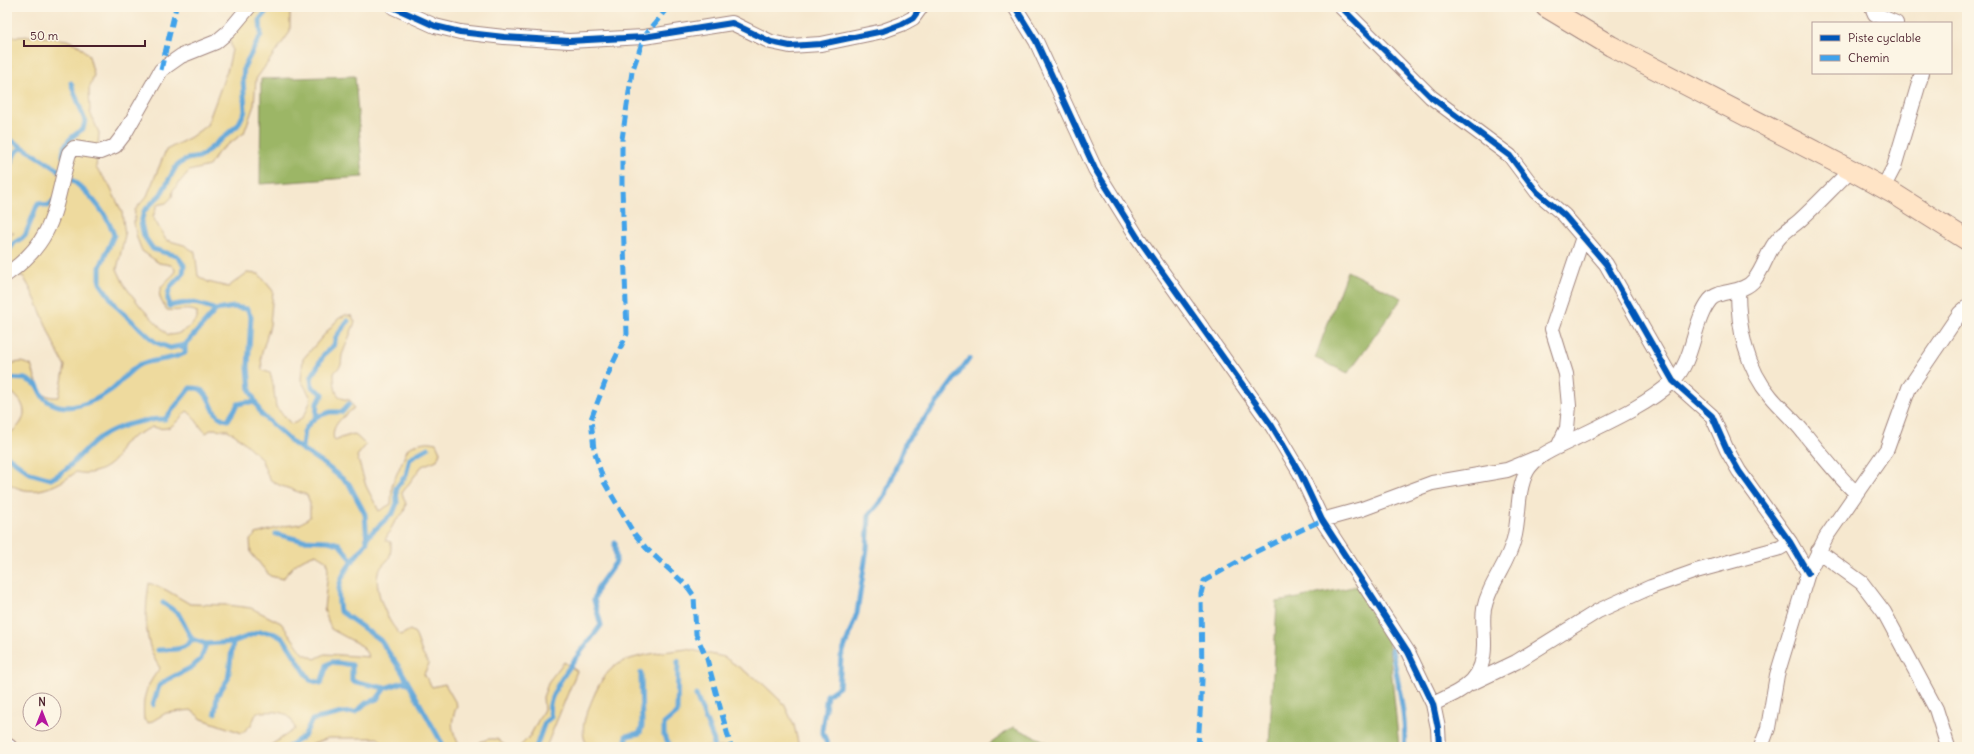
<svg xmlns="http://www.w3.org/2000/svg" width="1974" height="754" viewBox="0 0 1974 754" font-family="Delius,sans-serif">
<style>
.forest{fill:#9cb666;stroke:#736a48}
.sand{fill:#eeda9e;stroke:#9c7c64}
.lines{fill:none;stroke-linecap:round;stroke-linejoin:round}
.stream{stroke:#65a9da;stroke-width:5}
.street-casing{stroke:#a0847d;stroke-width:16}
.secondary-casing{stroke:#a0847d;stroke-width:22}
.street{stroke:#fff;stroke-width:14}
.secondary{stroke:#ffe4c6;stroke-width:20}
.quiet{stroke:#40a2eb;stroke-width:5;stroke-dasharray:10 5;stroke-linecap:butt}
.cycleway-casing{stroke:#fcf5e5;stroke-width:8}
.cycleway{stroke:#0057b8;stroke-width:6}
</style>
<rect width="100%" height="100%" fill="#fcf5e5"/>
<filter id="ink" filterUnits="userSpaceOnUse"><feTurbulence type="fractalNoise" baseFrequency=".025" numOctaves="2"/><feDisplacementMap in="SourceGraphic" scale="8" xChannelSelector="R" yChannelSelector="G"/><feConvolveMatrix kernelMatrix="1 2 1 2 8 2 1 2 1" color-interpolation-filters="sRGB"/></filter>
<filter id="wash" filterUnits="userSpaceOnUse"><feTurbulence type="fractalNoise" baseFrequency=".012" numOctaves="4" result="noise"/><feDisplacementMap in="SourceGraphic" scale="16" xChannelSelector="R" yChannelSelector="G"/><feGaussianBlur stdDeviation="0.9" result="paint"/><feColorMatrix in="noise" values="0 0 0 0 0 0 0 0 0 0 0 0 0 0 0 0 0 1.4 0 .05"/><feComposite in="paint" operator="in"/></filter>
<g filter="url(#wash)">
<rect width="100%" height="100%" fill="#f6e8cf"/>
<!-- forest -->
<path class="forest" d="M355 76 363 177 260 184 261 79Z
M1347 271 1402 298 1348 373 1315 358Z
M1363 585 1387 627 1399 747H1269L1277 602Z
M1013 727 1058 747H986Z"/>
<!-- sand -->
<path class="sand" d="M253 7H290V32L256 79 254 105 244 133 219 151 209 166 189 171 173 190 172 197 166 203 157 205 153 217 166 240 184 245 195 252 198 276 208 282 228 287 247 273 259 274 273 291 270 325 261 356 262 370 270 373 273 384 276 407 291 424C305 421 307 410 311 398L301 380 303 359 338 319 345 315 352 316 355 322 342 355 341 365 334 373C334 379 334 393 340 397 342 399 347 400 350 400L354 408C344 417 330 424 334 440L354 434 366 445 357 456 366 486 379 511 391 504 392 485 408 448C419 443 425 440 436 443L440 452 437 460 422 466 402 493 406 504 404 512 394 523 385 540 391 542C391 547 391 554 389 558 386 563 380 566 378 573 374 591 388 624 401 635L410 630 415 633 423 655 429 664 424 674 432 687 445 684 457 705C450 725 451 728 460 747H387L378 738H328L306 747H268L295 729C290 708 275 712 257 712L251 725 242 733 202 719 191 710 166 713 149 723 144 720C142 697 146 686 160 668 143 644 145 611 149 583L166 590 190 604 228 605 251 608 281 623 303 653 315 659 325 654 369 657 362 646 331 629 324 609 328 571 327 561 316 554C300 559 293 565 283 579L270 576 251 553 250 540 256 534 284 526 300 524 310 517V503L307 495 279 485 269 479 261 458 238 437 228 430 212 429 206 433C199 427 194 415 187 411 174 423 173 432 152 427 142 432 130 437 122 445 119 449 119 455 115 459 106 470 90 476 76 472 56 488 29 499 7 482V433H10C31 419 27 402 7 389V364L21 362 31 365 41 394 52 397H59L65 366C48 337 41 305 23 276L7 274V239L14 233 7 230V37L35 36 67 40 80 46 89 56 94 75 89 89 90 112 99 133 96 168 108 183 122 212 125 235 117 269 125 286 141 307 168 335C181 335 188 329 197 319V312C187 307 178 312 167 310 154 292 159 288 174 274L175 269 171 265 159 263 142 251 137 238 134 224 135 210 147 196 166 150 191 137 207 125 228 68 232 50 229 35Z
M687 649 724 657 762 683 784 704 794 725 799 747H589C580 737 583 721 588 710 594 695 601 676 615 666 633 654 666 652 687 649Z
M564 662 577 671 546 747H519L530 736 544 709 543 697 549 681Z
M488 739H497L507 747H481L480 742Z"/>
<g class="lines">
<!-- stream -->
<path class="stream" d="M7 138C46 161 99 189 114 235L100 267V283L117 307 155 342 170 348 185 345 216 310 234 307 247 309 251 317 248 367 250 390 261 414 294 444 324 464 349 484 365 514 367 542C348 568 334 576 340 611L380 640 401 670 444 747
M63 156C63 143 72 136 83 129L85 121 71 83
M7 171 15 153 22 147
M7 253 14 243 25 236 38 203 48 206 53 201
M216 310C197 302 190 301 169 306 165 290 172 284 183 274L184 265 177 256 153 249 144 236 141 223 144 211 161 194 177 165 187 159 200 157 238 125 245 111 243 79 244 67 261 35 260 19 270 7
M7 378 26 379 37 385C39 389 41 395 44 398 62 416 93 403 111 390 118 384 133 367 141 364 154 359 169 361 185 353V345
M316 417 330 412H342L349 404
M302 450C303 432 303 429 316 417L317 403 323 394 312 387 311 378 317 367 324 354 334 345 336 337 348 321
M7 456 30 473 51 479C72 469 83 448 102 436 119 425 146 419 165 419L190 388C193 388 198 388 200 389 214 397 209 418 228 420L238 404 247 402 256 403
M276 534 300 540 328 541 339 544 353 561
M367 537 393 513 397 503 396 488 406 475 410 458 428 448
M163 603 178 613 192 639 206 644
M1392 649C1396 675 1408 723 1404 747
M158 650C172 649 184 652 192 639
M696 695 714 741 713 747
M153 705 159 686 167 680 192 667 201 659 206 644 233 642 259 632H271L284 639 310 680 321 683 327 665 332 662 352 665V681L385 688 407 681
M215 713 217 696 228 679 233 642
M288 747 304 736 312 720 342 713 356 712 366 703 377 699 385 688
M536 747 545 722 551 717C550 713 549 708 550 704 555 681 587 645 601 625L594 600 598 587 616 562 615 543
M627 747 626 736 640 733 642 726 641 673
M671 747 664 736V724L677 713 678 661
M828 747 822 730 827 695 839 687 841 657 857 613 867 548 869 515 885 496 906 441 934 407 969 359"/>
</g>
</g>
<g filter="url(#ink)">
<g class="lines">
<!-- street casing -->
<g class="street-casing">
<path id="street" d="M393 7 435 26 460 32 504 37 569 41 644 37 732 23 771 42 790 46 821 44 883 31 902 24 913 18 921 7
M1015 7 1036 41 1095 169 1138 238 1272 426 1300 473 1322 520 1408 652 1433 704 1438 728 1439 747
M1341 7 1431 97 1510 156 1537 192 1564 215 1606 264 1673 381 1712 416 1727 450 1739 471 1790 542 1808 573
M1872 7 1875 14 1896 23
M1883 188 1894 167 1922 73
M7 274C57 239 54 206 69 153L74 148 100 152 115 146 125 133 161 70 181 56 216 42 229 31 249 7
M1738 291C1738 327 1746 368 1771 397 1781 409 1794 420 1804 433 1821 454 1836 474 1856 493
M1558 447 1567 428 1569 406 1566 374 1552 329 1583 237
M1322 520 1362 509 1432 483 1507 470 1536 458
M1818 551 1862 583 1884 612 1936 709 1948 747
M1472 683 1516 662 1598 611 1651 587 1696 571 1780 548 1790 542
M1433 704C1464 689 1485 682 1484 642 1484 632 1482 620 1484 609 1489 584 1508 564 1514 539 1520 517 1516 492 1527 471 1537 454 1557 448 1574 439 1606 423 1646 406 1672 382 1695 360 1692 323 1710 300 1719 289 1743 295 1755 279 1765 266 1768 249 1779 238 1785 231 1792 227 1799 221 1817 205 1833 187 1851 170
M7 745 10 747
M1761 747 1768 728 1777 675 1808 573 1826 537 1887 449 1909 388 1960 313 1967 307"/>
</g>
<!-- secondary casing -->
<g class="secondary-casing">
<path id="secondary" d="M1546 7 1611 46 1851 170 1896 195 1967 240"/>
</g>
<!-- street -->
<use href="#street" class="street"/>
<!-- secondary -->
<use href="#secondary" class="secondary"/>
<!-- quiet -->
<path class="quiet" d="M668 7 644 37 632 72 622 139V187L627 334 611 367 591 419 594 450 604 482 633 532 646 548 687 586 694 596 696 634 707 659 731 747
M161 70 176 7
M1198 747 1202 681 1201 594 1204 581 1251 554 1322 520"/>
<!-- cycleway casing -->
<g class="cycleway-casing">
<path id="cycleway" d="M393 7 435 26 460 32 504 37 569 41 644 37 732 23 771 42 790 46 821 44 883 31 902 24 913 18 921 7
M1015 7 1036 41 1095 169 1138 238 1272 426 1300 473 1322 520 1408 652 1433 704 1438 728 1439 747
M1341 7 1431 97 1510 156 1537 192 1564 215 1606 264 1673 381 1712 416 1727 450 1739 471 1790 542 1808 573"/>
</g>
<!-- cycleway -->
<use href="#cycleway" class="cycleway"/>
</g>
</g>
<!-- margin -->
<rect width="1974" height="754" fill="none" stroke="#fcf5e5" stroke-width="24"/>
<!-- legend -->
<rect x="1812" y="22" width="140" height="52" fill="#fcf5e5" stroke="#b59f9b"/>
<rect x="1820" y="35" width="20" height="6" fill="#0057b8" stroke="#b59f9b"/>
<text x="1848" y="42" font-size="12" fill="#4a1f2b">Piste cyclable</text>
<rect x="1820" y="55" width="20" height="6" fill="#40a2eb" stroke="#b59f9b"/>
<text x="1848" y="62" font-size="12" fill="#4a1f2b">Chemin</text>
<!-- north arrow -->
<g transform="translate(42 712)"><circle r="19" fill="#fcf5e5" stroke="#b59f9b"/>
<path d="M0-3L7 15L0 10L-7 15Z" fill="#b5179e"/>
<text y="-6" font-size="11" font-weight="bold" text-anchor="middle" fill="#4a1f2b">N</text>
</g>
<!-- scale -->
<path d="M24 40v6h121v-6" fill="none" stroke="#4a1f2b" stroke-width="2"/>
<text x="30" y="40" font-size="12" fill="#4a1f2b" stroke="#fcf5e5" stroke-width="3" paint-order="stroke">50 m</text>
</svg>
